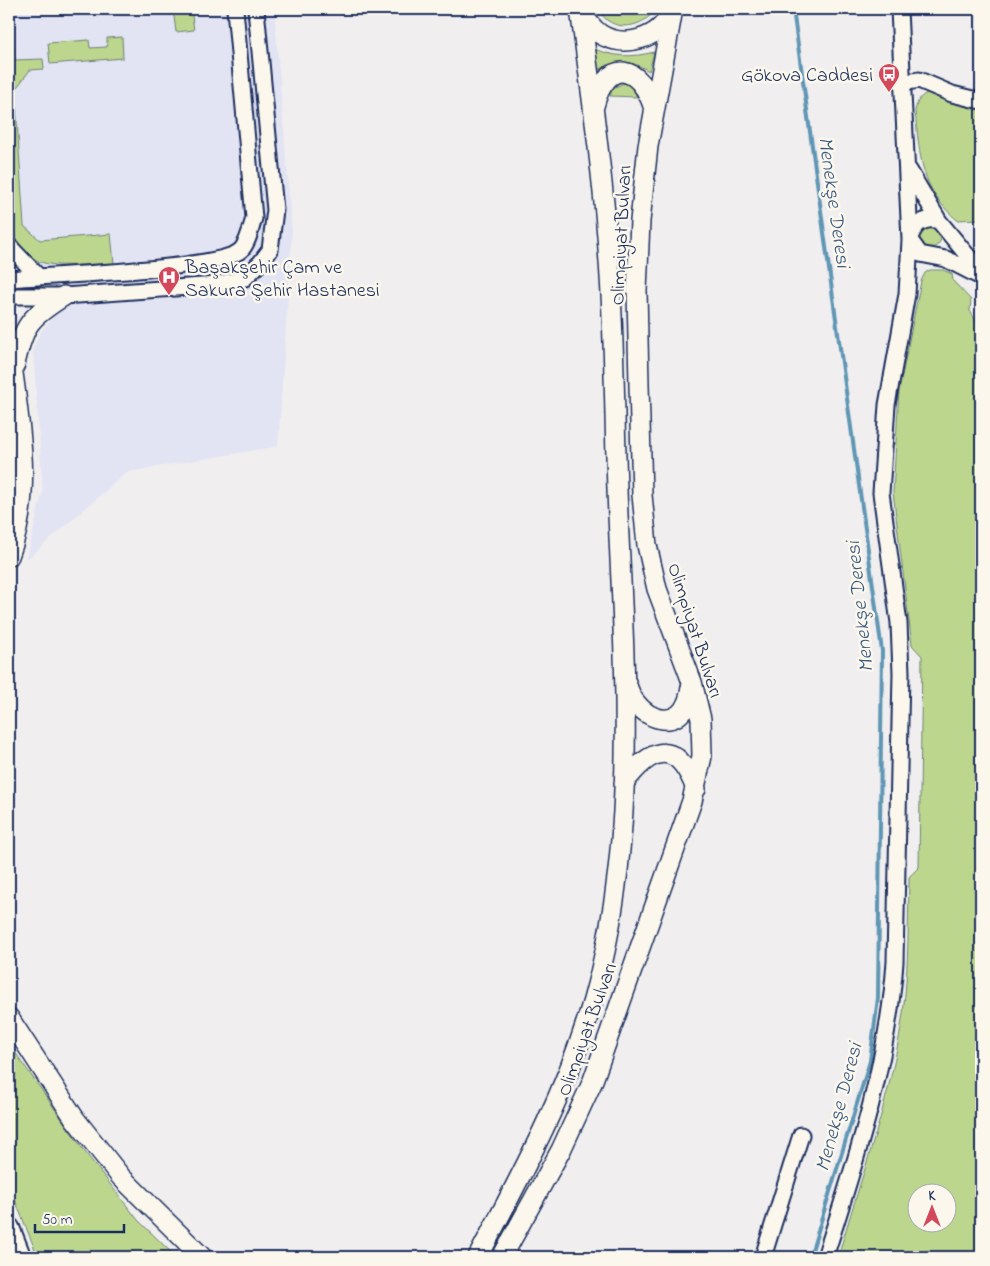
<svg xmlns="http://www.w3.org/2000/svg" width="990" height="1266" viewBox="0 0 990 1266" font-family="'Indie Flower',sans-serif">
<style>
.built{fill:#e2e3f3}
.green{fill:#bdd68d;stroke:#6c8276;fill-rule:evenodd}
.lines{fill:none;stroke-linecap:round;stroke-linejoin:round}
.stream{stroke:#5f96b4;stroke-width:4}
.minor-casing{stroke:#1b2f5e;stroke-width:19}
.major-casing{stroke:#1b2f5e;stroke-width:22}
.highway-casing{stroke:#1b2f5e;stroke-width:25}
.minor{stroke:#fbf7ec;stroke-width:15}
.major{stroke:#fbf7ec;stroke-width:19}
.highway{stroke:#fbf7ec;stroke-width:21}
.labels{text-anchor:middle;stroke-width:5;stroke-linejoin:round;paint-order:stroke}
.poi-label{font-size:20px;fill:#1b2f5e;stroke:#fbf7ec;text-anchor:end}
.street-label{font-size:20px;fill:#1b2f5e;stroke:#fbf7ec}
.water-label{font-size:21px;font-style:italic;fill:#385a82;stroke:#fbf7ec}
</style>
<rect width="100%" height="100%" fill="#f0eeef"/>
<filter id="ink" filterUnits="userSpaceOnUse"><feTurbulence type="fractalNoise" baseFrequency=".02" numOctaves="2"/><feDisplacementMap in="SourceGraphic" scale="10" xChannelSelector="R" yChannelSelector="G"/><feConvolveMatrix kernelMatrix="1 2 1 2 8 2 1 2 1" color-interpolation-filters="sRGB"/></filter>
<g filter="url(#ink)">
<!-- built -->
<path class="built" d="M9 9H274L292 232 278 446 127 472 27 559 43 490 33 348 42 330 52 319 47 272 9 273Z"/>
<!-- green -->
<path class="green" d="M9 9H11L15 60 43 59 44 69 30 70 15 90 24 226 40 240 111 234 114 264C94 264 52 269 36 260 23 252 16 238 9 226Z
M173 9H191L194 30 176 32Z
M598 9H656C642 29 611 34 598 9Z
M122 37 123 58 50 64 48 43 89 40 90 48 107 47V38Z
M592 48C614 57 631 58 654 52L649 71C628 59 620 60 598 70Z
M624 83 632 86 637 97 610 96 613 88Z
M929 92 981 111V219L957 220C920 188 920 157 915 111 917 101 920 96 929 92Z
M919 237a11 11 0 1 1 22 0a11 11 0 1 1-22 0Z
M930 270H943L952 274 953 281 971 300 970 311 981 329V1257H838C859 1183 887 1109 900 1033 909 981 908 929 909 877L919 867 922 656 912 645 893 492 899 391 921 281 925 273ZM918 1194H948V1224H918Z
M9 412 16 469 9 526Z
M9 1039 17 1055 85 1152 138 1220 176 1257H38L9 1185Z"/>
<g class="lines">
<!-- stream -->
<path class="stream" d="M793 9 882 651 878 998 870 1061 810 1257"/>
<!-- minor casing -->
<g class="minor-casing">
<path id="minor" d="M899 9 910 240 920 254 946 259 981 277
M902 83 919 80 952 94 981 101
M909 170 939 221
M911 235C916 222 926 217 939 221L981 272
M9 246 38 276
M9 279C47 275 221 270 241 250 248 243 251 228 254 218L235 9
M9 296H64L216 285 245 278 261 262 270 250 275 210 256 9
M763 1257 801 1135
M825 1257C856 1160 888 1064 895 962L901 673 899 623 881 493 887 405 907 294 910 240"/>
</g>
<!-- major casing -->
<g class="major-casing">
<path id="major" d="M581 10C586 19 591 28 600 34 624 49 660 39 671 12
M594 106C607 56 641 65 654 109
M9 342C17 412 35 489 9 556
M15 364C24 324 29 318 64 296
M626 682C628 689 631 697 636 703 650 721 677 728 687 703 690 697 690 690 692 684
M624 783C653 745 677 740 696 789
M9 1018 75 1119 121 1177 202 1257
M478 1257C522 1174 567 1091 593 1000 638 842 625 676 618 515 615 448 615 382 612 316 608 213 594 111 580 9
M502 1257 561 1150 592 1083 692 801 702 756 701 719 692 682 657 589 647 545 642 495 639 385 637 291 640 221 648 146 673 9"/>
</g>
<!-- highway casing -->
<g class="highway-casing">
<path id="highway" d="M9 1229 20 1257"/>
</g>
<!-- minor -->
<use href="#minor" class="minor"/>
<!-- major -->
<use href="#major" class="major"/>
<!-- highway -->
<use href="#highway" class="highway"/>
</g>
</g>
<!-- icons -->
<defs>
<g id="bus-pin" transform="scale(1.125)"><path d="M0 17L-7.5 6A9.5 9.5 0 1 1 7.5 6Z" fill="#d1495b" stroke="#fbf7ec"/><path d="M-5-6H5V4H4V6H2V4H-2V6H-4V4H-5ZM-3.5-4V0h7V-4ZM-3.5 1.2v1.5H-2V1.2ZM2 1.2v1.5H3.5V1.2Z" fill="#fff"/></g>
<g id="hospital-pin" transform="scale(1.125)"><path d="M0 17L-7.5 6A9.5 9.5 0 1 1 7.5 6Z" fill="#d1495b" stroke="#fbf7ec"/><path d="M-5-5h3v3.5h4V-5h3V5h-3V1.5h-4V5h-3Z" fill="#fff"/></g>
</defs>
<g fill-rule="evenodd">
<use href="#bus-pin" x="889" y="74"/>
<use href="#hospital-pin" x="169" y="277"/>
</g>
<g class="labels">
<!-- poi labels -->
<g class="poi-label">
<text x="873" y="81">Gökova Caddesi</text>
<text x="185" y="273" text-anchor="start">Başakşehir Çam ve<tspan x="185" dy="23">Sakura Şehir Hastanesi</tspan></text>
</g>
<!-- street labels -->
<g class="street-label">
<text transform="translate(620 235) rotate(-87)" y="7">Olimpiyat Bulvarı</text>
<text transform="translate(696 630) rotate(72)" y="7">Olimpiyat Bulvarı</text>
<text transform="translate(586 1029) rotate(-70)" y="7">Olimpiyat Bulvarı</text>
</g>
<!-- water labels -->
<g class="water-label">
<text transform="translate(835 202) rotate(82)" y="7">Menekşe Deresi</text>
<text transform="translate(859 607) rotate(-96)" y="7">Menekşe Deresi</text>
<text transform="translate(838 1107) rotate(-75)" y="7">Menekşe Deresi</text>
</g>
</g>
<!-- margin -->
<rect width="990" height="1266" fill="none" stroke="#fbf7ec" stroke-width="30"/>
<rect x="15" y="15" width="960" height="1236" fill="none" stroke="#1b2f5e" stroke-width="2" filter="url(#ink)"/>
<!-- north arrow -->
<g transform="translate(932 1208)"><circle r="24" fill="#fbf7ec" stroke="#a1a7b3"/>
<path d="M0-4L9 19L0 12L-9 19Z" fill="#d1495b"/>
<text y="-8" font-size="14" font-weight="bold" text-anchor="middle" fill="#1b2f5e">K</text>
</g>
<!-- scale -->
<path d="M35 1224v8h89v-8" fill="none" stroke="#1b2f5e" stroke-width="2.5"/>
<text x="42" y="1224" font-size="15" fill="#1b2f5e" stroke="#fbf7ec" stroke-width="4" paint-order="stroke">50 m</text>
</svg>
